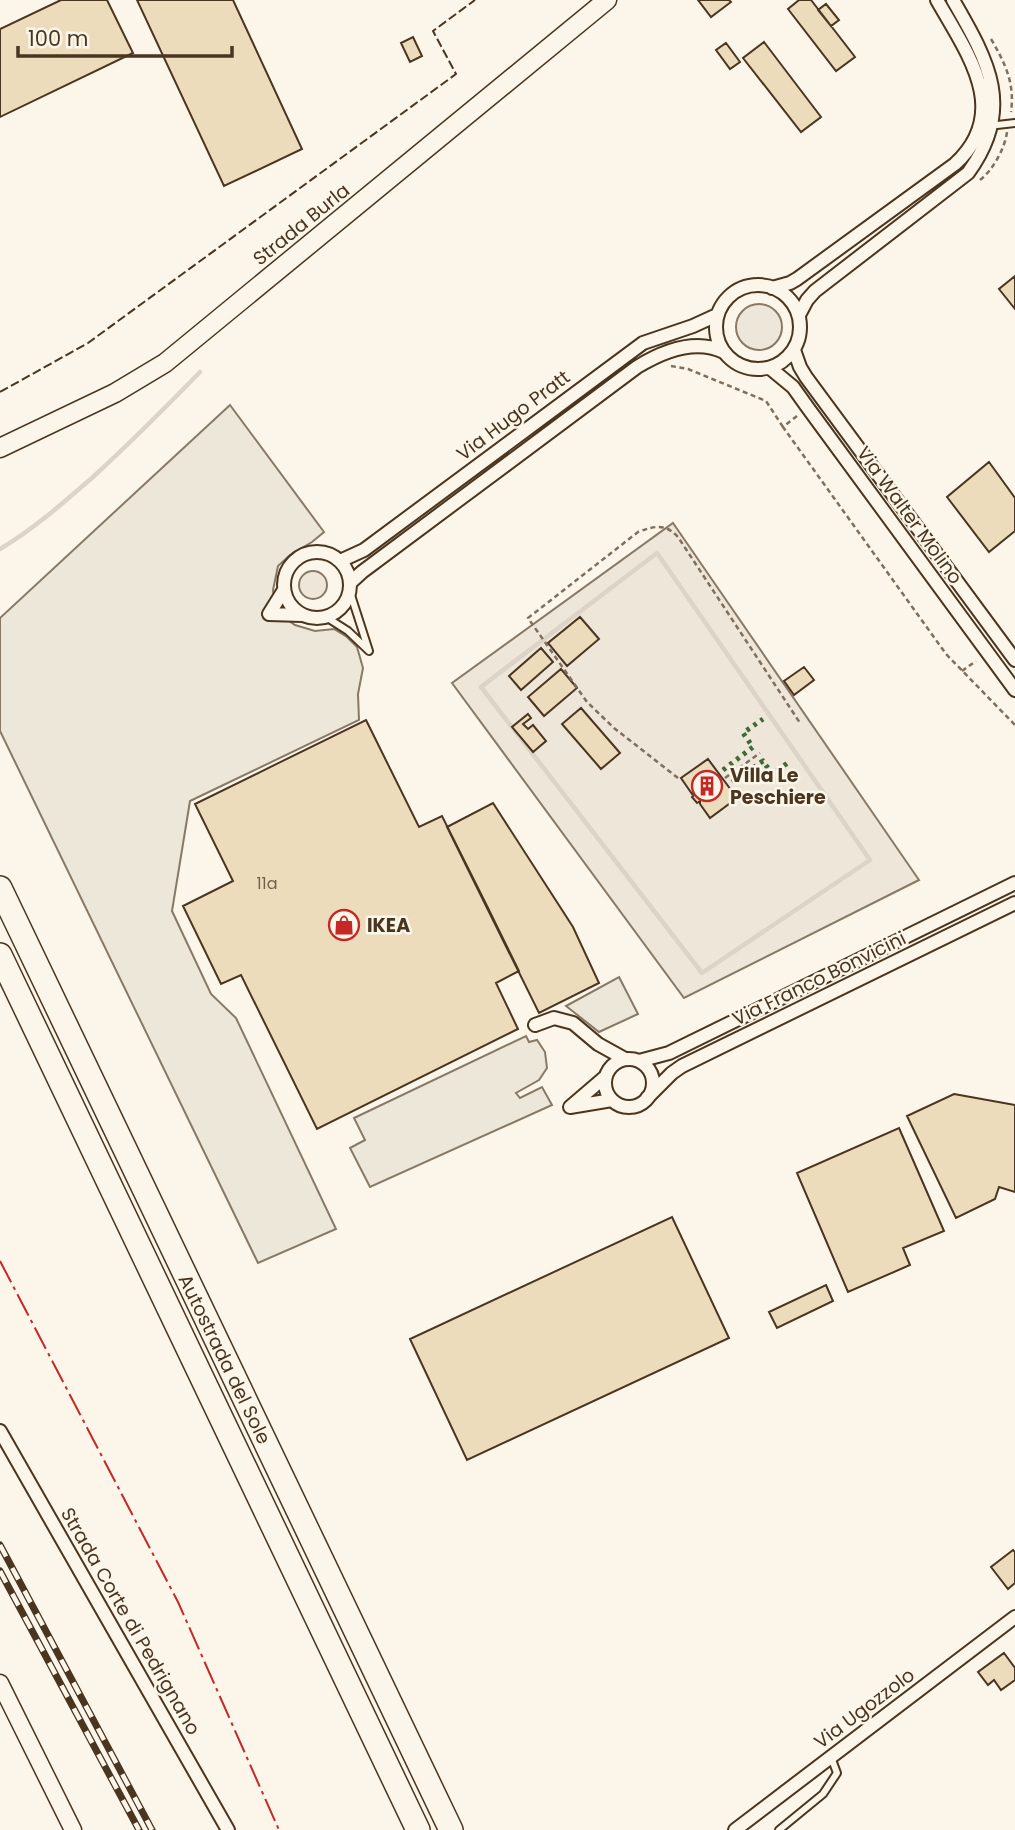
<svg xmlns="http://www.w3.org/2000/svg" width="1015" height="1830" viewBox="0 0 1015 1830" font-family="Poppins,sans-serif">
<style>
.green{fill:#ede6d9;stroke:#887966;stroke-width:2}
.parking{fill:#ede7d9;stroke:#887966;stroke-width:2}
.lines{fill:none;stroke-linecap:round;stroke-linejoin:round}
.stream{stroke:#dcd4c6;stroke-width:4.5}
.building{fill:#ecdcbc;stroke:#4a3520;stroke-width:2}
.service-casing{stroke:#4a3520;stroke-width:10}
.minor-casing{stroke:#4a3520;stroke-width:16}
.tertiary-casing{stroke:#4a3520;stroke-width:19}
.secondary-casing{stroke:#4a3520;stroke-width:21}
.motorway-casing{stroke:#4a3520;stroke-width:26}
.path{stroke:#7f6f5c;stroke-width:2.5;stroke-dasharray:5 3.5;stroke-linecap:butt}
.service{stroke:#fbf6e9;stroke-width:6}
.minor{stroke:#fbf6e9;stroke-width:12}
.tertiary{stroke:#fbf6e9;stroke-width:16}
.secondary{stroke:#fbf6e9;stroke-width:18}
.motorway{stroke:#fbf6e9;stroke-width:23}
.rail-casing{stroke:#4a3520;stroke-width:7}
.rail{stroke:#fbf6e9;stroke-width:4.5;stroke-dasharray:13;stroke-linecap:butt}
.hedge{stroke:#436837;stroke-width:5;stroke-dasharray:3.5 5;stroke-linecap:butt}
.fence{stroke:#4a3520;stroke-width:2;stroke-dasharray:9 3.5;stroke-linecap:butt}
.power{stroke:#c62828;stroke-width:2;stroke-dasharray:24 5 3.5 5;stroke-linecap:butt}
.labels{text-anchor:middle;stroke-width:5;stroke-linejoin:round;paint-order:stroke}
.number-label{font-size:16px;fill:#725f47}
.street-label{font-size:19px;fill:#4a3520;stroke:#fbf6e9}
.poi-label{font-size:19px;font-weight:bold;fill:#4a3520;stroke:#fbf6e9;text-anchor:start}
</style>
<rect width="100%" height="100%" fill="#fbf6e9"/>
<!-- green -->
<path class="green" d="M736 327a23 23 0 1 1 46 0a23 23 0 1 1-46 0Z
M673 523 919 880 684 998 452 683Z
M299 585a14 14 0 1 1 28 0a14 14 0 1 1-28 0Z"/>
<!-- parking -->
<path class="parking" d="M230 405 324 532 312 542 290 555 278 566 273 590 275 604 281 615 295 625 315 631 334 629 347 637 357 647 363 668 358 694 359 720 190 801 172 911 211 994 236 1018 336 1229 258 1263 0 731V618Z
M619 977 638 1014 599 1032 566 1006Z
M526 1036 529 1042 537 1040 545 1052 547 1068 539 1080 516 1093 520 1098 542 1087 552 1105 370 1187 350 1148 365 1140 354 1118Z"/>
<g class="lines">
<!-- stream -->
<path class="stream" d="M0 549C34 529 63 503 93 477 130 443 165 408 200 372
M657 553 870 860 702 973 481 687Z"/>
</g>
<!-- building -->
<path class="building" d="M61 0H107L133 53 0 117V29Z
M137 0H233L302 149 224 186Z
M698 0H729L731 2 711 17Z
M799 0H811L855 57 836 71 788 9Z
M826 4 839 20 831 26 818 10Z
M413 37 422 56 410 62 401 43Z
M764 42 821 117 801 132 743 58Z
M726 43 740 62 730 69 716 50Z
M1015 276V309L999 289Z
M989 462 1015 498V531L989 552 947 497Z
M580 617 599 639 567 666 548 643Z
M541 648 553 662 521 690 509 676Z
M804 667 814 680 794 695 784 681Z
M561 669 577 688 544 716 528 697Z
M581 708 620 753 601 769 562 724Z
M528 714 531 718 523 724 528 729 533 725 546 741 533 752 512 727Z
M366 720 419 827 442 816 487 906 519 971 496 983 518 1029 317 1129 241 975 221 984 183 906 233 881 195 804Z
M708 759 737 798 710 818 700 804V801L697 803 692 797 695 794 694 793 692 794 681 778Z
M493 803 573 927 599 983 539 1013 447 827Z
M954 1094 1015 1105V1192L999 1187 995 1199 956 1218 907 1116Z
M899 1128 944 1231 903 1248 910 1265 848 1292 797 1173Z
M672 1217 729 1338 467 1460 410 1339Z
M826 1285 833 1301 777 1328 769 1312Z
M1013 1550 1015 1552V1583L1008 1589 991 1567Z
M1004 1653 1015 1668V1680L1001 1690 994 1680 988 1685 978 1672Z"/>
<g class="lines">
<!-- service casing -->
<g class="service-casing">
<path id="service" d="M997 125 1015 123
M326 617 348 631 369 651 350 592
M779 1830 823 1794 837 1773 831 1757"/>
</g>
<!-- minor casing -->
<g class="minor-casing">
<path id="minor" d="M716 327a42 42 0 1 1 84 0a42 42 0 1 1-84 0Z
M772 288 790 283 797 279 955 164C1012 112 967 53 937 0
M799 315 807 300 815 291 968 173C1015 109 989 62 953 0
M794 350 800 367 806 377 1015 660
M770 368 793 387 808 408 1015 690
M284 585a33 33 0 1 1 66 0a33 33 0 1 1-66 0Z
M340 561 364 550 643 343 693 326 717 315
M350 583 362 572 637 367C663 351 695 338 724 352
M284 590 269 614 302 615
M535 1025 554 1018 573 1023 598 1044 625 1059
M605 1083a24 24 0 1 1 48 0a24 24 0 1 1-48 0Z
M639 1061 669 1053 1015 883
M605 1077 570 1107 612 1100
M647 1098 672 1073 682 1066 1015 903
M0 1431 228 1830
M735 1830 1015 1617"/>
</g>
<!-- tertiary casing -->
<g class="tertiary-casing">
<path id="tertiary" d="M0 1683 73 1830"/>
</g>
<!-- secondary casing -->
<g class="secondary-casing">
<path id="secondary" d="M0 448 115 393 165 363 607 0"/>
</g>
<!-- motorway casing -->
<g class="motorway-casing">
<path id="motorway" d="M0 888 451 1830
M0 955 418 1830"/>
</g>
<!-- path -->
<path class="path" d="M991 39C1005 63 1015 83 1011 112
M980 180C993 170 1005 148 1007 132
M671 366 688 369 766 401 783 427
M797 416 783 427 946 654 1015 725
M962 671 976 661
M678 778 614 728 587 702 528 618 638 532C654 526 665 523 678 537L800 723
M725 778 760 753"/>
<!-- service -->
<use href="#service" class="service"/>
<!-- minor -->
<use href="#minor" class="minor"/>
<!-- tertiary -->
<use href="#tertiary" class="tertiary"/>
<!-- secondary -->
<use href="#secondary" class="secondary"/>
<!-- motorway -->
<use href="#motorway" class="motorway"/>
<!-- rail casing -->
<g class="rail-casing">
<path id="rail" d="M0 1545 152 1830
M0 1571 139 1830"/>
</g>
<!-- rail -->
<use href="#rail" class="rail"/>
<!-- hedge -->
<path class="hedge" d="M723 770 753 747 743 733 763 719
M732 782 763 761 772 774 789 762"/>
<!-- fence -->
<path class="fence" d="M0 392 88 343 456 74 433 31 475 0"/>
<!-- power -->
<path class="power" d="M0 1261 178 1602 279 1830"/>
</g>
<!-- icons -->
<defs>
<g id="building-ring" transform="scale(1.575)"><circle r="9.5" fill="#fbf6e9" stroke="#c62828" stroke-width="1.5"/><path d="M-4-6H4V6H1V3H-1V6H-4ZM-2.5-4.3h1.7v1.8h-1.7ZM.8-4.3h1.7v1.8H.8ZM-2.5-1h1.7V.8h-1.7ZM.8-1h1.7V.8H.8Z" fill="#c62828"/></g>
<g id="shop-ring" transform="scale(1.575)"><circle r="9.5" fill="#fbf6e9" stroke="#c62828" stroke-width="1.5"/><path d="M-5-2.5h2.3a2.7 3.5 0 0 1 5.4 0H5L5.5 6h-11ZM-1.5-2.5h3a1.5 2.3 0 0 0-3 0Z" fill="#c62828"/></g>
</defs>
<g fill-rule="evenodd">
<use href="#building-ring" x="707" y="786"/>
<use href="#shop-ring" x="344" y="925"/>
</g>
<g class="labels">
<!-- number labels -->
<g class="number-label">
<text x="267" y="889">11a</text>
</g>
<!-- street labels -->
<g class="street-label">
<text transform="translate(301 224) rotate(-39)" y="7">Strada Burla</text>
<text transform="translate(513 415) rotate(-37)" y="7">Via Hugo Pratt</text>
<text transform="translate(910 515) rotate(54)" y="7">Via Walter Molino</text>
<text transform="translate(819 978) rotate(-26)" y="7">Via Franco Bonvicini</text>
<text transform="translate(225 1359) rotate(64)" y="7">Autostrada del Sole</text>
<text transform="translate(131 1621) rotate(60)" y="7">Strada Corte di Pedrignano</text>
<text transform="translate(864 1708) rotate(-37)" y="7">Via Ugozzolo</text>
</g>
<!-- poi labels -->
<g class="poi-label">
<text x="730" y="782">Villa Le<tspan x="730" dy="22">Peschiere</tspan></text>
<text x="367" y="932">IKEA</text>
</g>
</g>
<!-- scale -->
<path d="M18 46v10h214v-10" fill="none" stroke="#4a3520" stroke-width="3.5"/>
<text x="28" y="46" font-size="21" fill="#4a3520" stroke="#fbf6e9" stroke-width="5" paint-order="stroke">100 m</text>
</svg>
